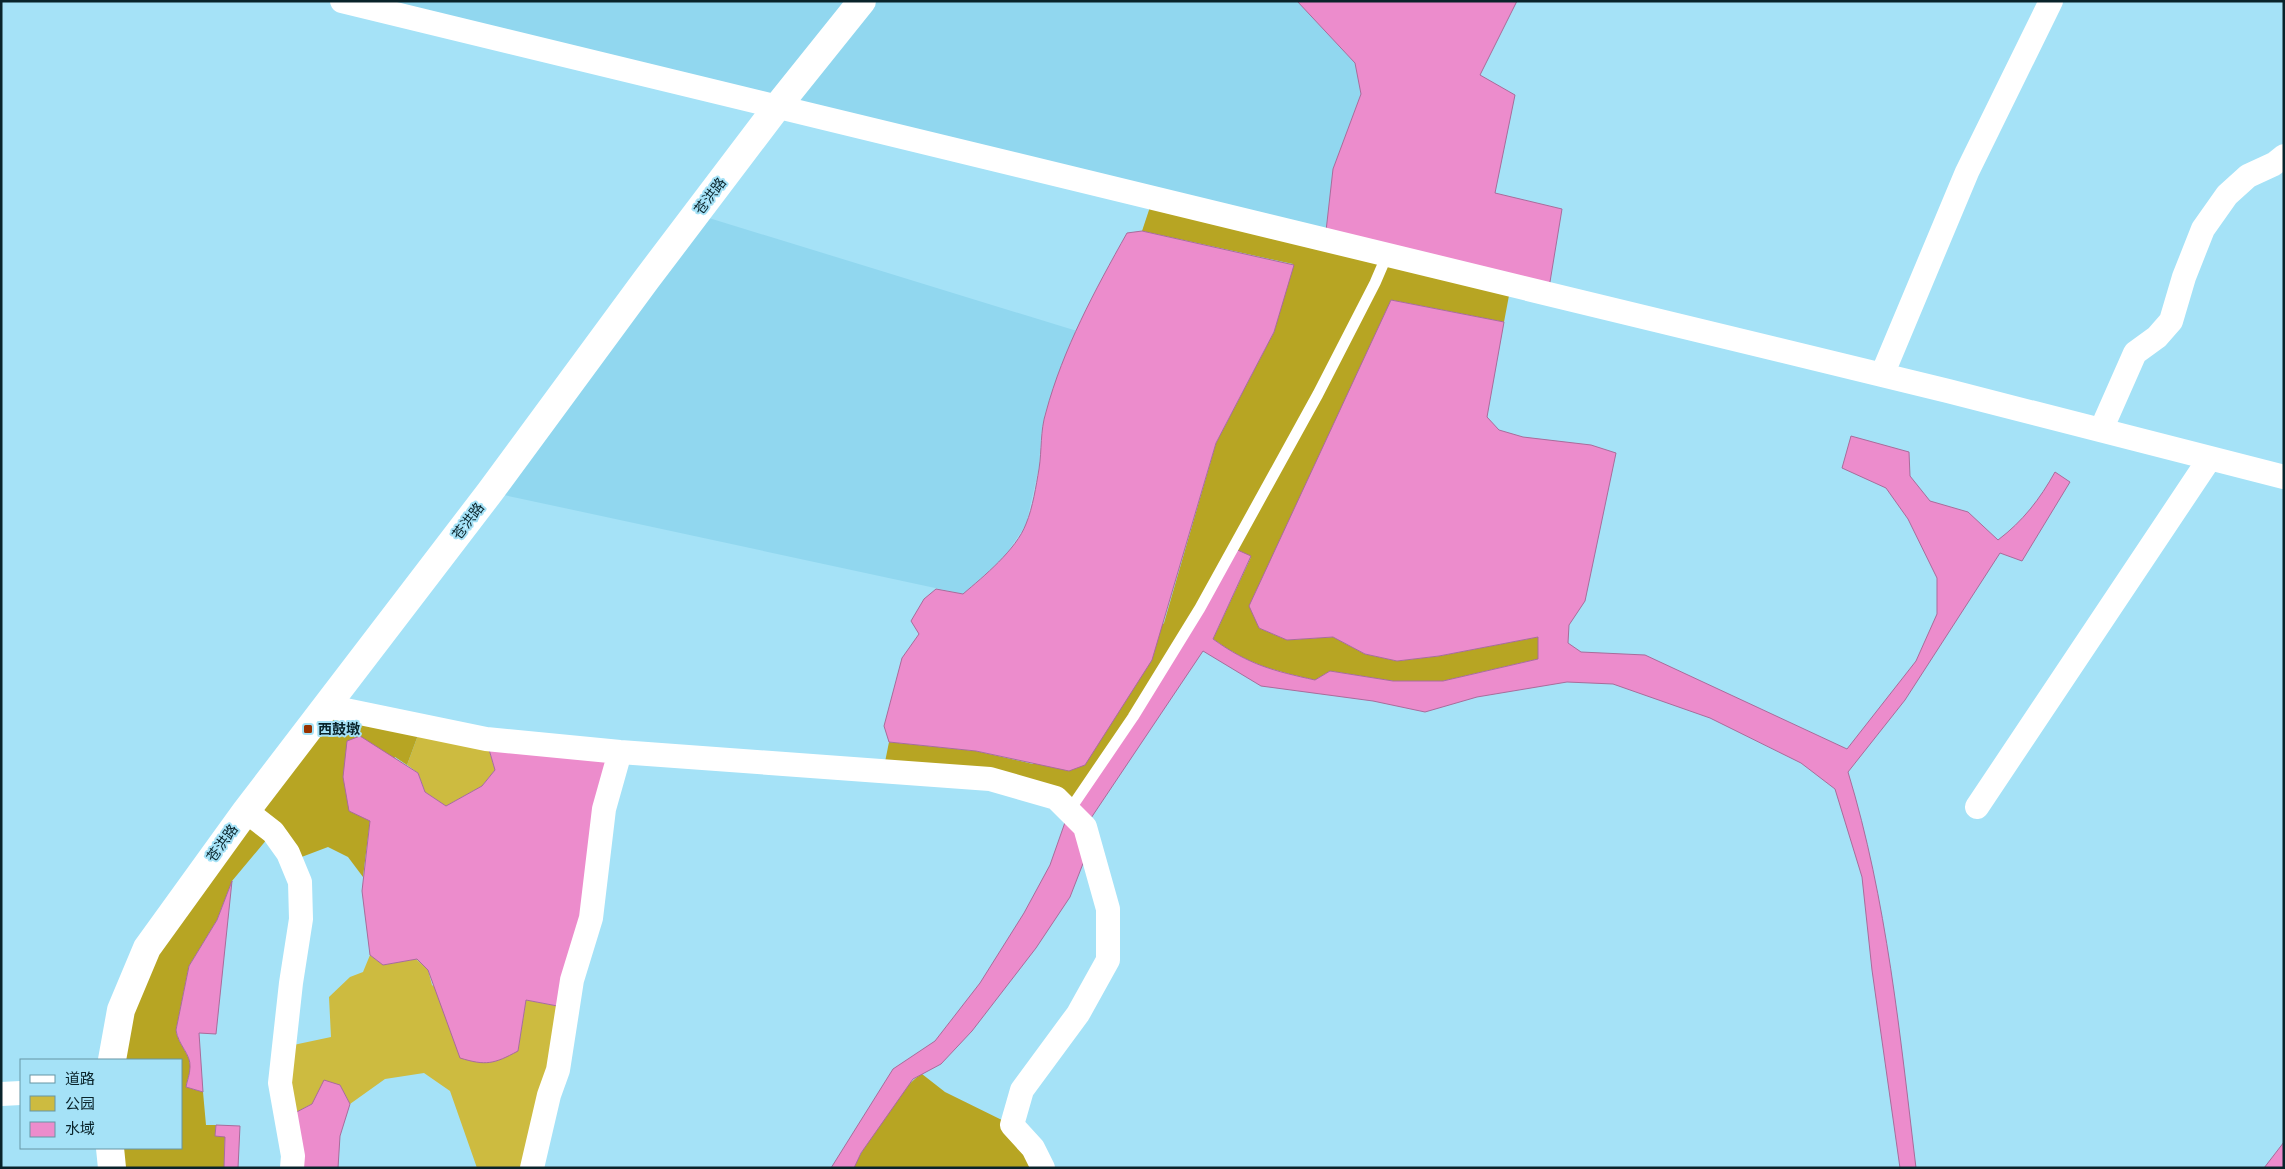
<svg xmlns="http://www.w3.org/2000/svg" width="2285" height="1169" viewBox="0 0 2285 1169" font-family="Jost,'Noto Sans SC',sans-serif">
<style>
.built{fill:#91d7ef}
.green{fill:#cdbb40}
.forest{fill:#b7a523}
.water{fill:#ec8ccc;stroke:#a86c9b}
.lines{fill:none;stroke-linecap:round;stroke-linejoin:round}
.lane{stroke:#fff;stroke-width:11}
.street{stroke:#fff;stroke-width:24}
.secondary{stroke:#fff;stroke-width:28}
.poi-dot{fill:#973200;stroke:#a5e2f7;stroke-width:2}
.labels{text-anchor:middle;stroke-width:4;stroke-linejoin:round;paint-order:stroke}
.street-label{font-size:14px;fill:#09232a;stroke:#a5e2f7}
.poi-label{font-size:14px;font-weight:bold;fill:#09232a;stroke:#a5e2f7;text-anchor:start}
</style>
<rect width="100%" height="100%" fill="#a5e2f7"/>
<!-- built -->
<path class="built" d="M342 1H1297L1355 63 1361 94 1333 169 1325 240Z
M696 214 1077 331 1060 369 1045 413 1041 435 1039 467 1026 525 1004 557 963 594 490 492Z"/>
<!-- green -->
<path class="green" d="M421 727 486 739 495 770 482 786 446 806 425 792 418 773 407 765Z
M370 955 383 965 416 959 428 970 432 985 518 1051 526 1000 568 1008 532 1168H477L450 1091 424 1073 385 1079 350 1104 340 1085 312 1104 287 1117 284 1047 331 1037 329 997 350 977 363 972Z"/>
<!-- forest -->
<path class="forest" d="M1153 198 1511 285 1504 322 1391 300 1259 628 1287 640 1333 637 1365 654 1397 661 1439 656 1538 637V659L1443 681H1393L1330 671 1315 680C1274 671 1249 665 1213 639L1251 557 1069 811 1056 798 883 772 889 742 976 751 1033 764 1164 623 1216 443 1274 332 1293 264 1142 231Z
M326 706 421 727 407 765 395 757 370 821 363 877 348 857 328 847 291 861 273 832 232 881 217 920 189 966 176 1030C178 1045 191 1054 190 1067 190 1073 187 1081 186 1087L203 1092 206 1125H216L215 1136H225L224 1168H106L105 1148H181V1060H112L121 1010Z
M922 1074 945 1092 1012 1125 1030 1168H854C864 1145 901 1085 922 1074Z"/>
<!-- water -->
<path class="water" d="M1297 1H1517L1480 75 1515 95 1495 193 1562 209 1548 294 1325 240 1333 169 1361 94 1355 63Z
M1142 231 1294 265 1274 332 1216 443 1152 660 1085 765 1069 771 976 751 889 742 884 726 902 658 919 634 911 621 924 599 936 589 963 594C984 576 1016 550 1026 524 1033 507 1036 486 1039 469 1042 450 1040 431 1046 412 1063 349 1095 290 1127 233Z
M1391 300 1504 322 1487 417 1499 430 1523 437 1591 445 1616 453 1585 601 1569 625 1568 643 1581 652 1645 655 1847 749 1916 661 1937 614V578L1908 519 1886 488 1842 468 1851 436 1909 452 1910 476 1930 501 1968 512 1998 540C2023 521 2040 499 2055 472L2070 482 2022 561 2000 553 1905 700 1848 772C1887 900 1900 1035 1916 1168H1900L1872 970 1862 877 1835 789 1801 763 1710 718 1613 684 1567 682 1477 697 1425 712 1373 701 1261 686 1203 651 1085 827 1084 861 1070 897 1036 948 972 1031 941 1064 913 1079 861 1153 854 1168H831L893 1069 935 1041 980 983 1024 913 1050 865 1069 811 1233 548 1251 556 1213 639C1249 665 1274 671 1315 680L1330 671 1393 681H1443L1538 659V637L1439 656 1397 661 1365 654 1333 637 1287 640 1259 628 1249 606Z
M360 736 418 773 425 792 446 806 482 786 495 770 486 739 620 752 568 1008 526 1000 518 1051C494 1064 486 1066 460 1058L428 970 417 959 383 965 370 955 362 891 370 821 349 811 343 777 347 741Z
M232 881 216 1034 199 1033 203 1092 186 1087C187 1081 190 1074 190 1067 191 1054 178 1045 176 1030L189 966 217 920Z
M324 1080 340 1085 350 1104 340 1136 338 1168H292L287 1117 312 1104Z
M216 1125 240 1126 238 1168H224L225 1137 215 1136Z
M2284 1142V1168H2264Z"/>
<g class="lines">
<!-- lane -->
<path class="lane" d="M1069 811 1133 717 1200 608 1318 394 1375 283 1387 255"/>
<!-- street -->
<path class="street" d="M342 1 1948 391 2284 477
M1882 375 1967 172 2051 1
M2101 430 2135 353 2157 337 2171 321 2184 277 2203 229 2227 195 2248 176 2274 164 2284 156
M326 706 486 739 620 752 990 779 1056 798 1085 827 1108 909V960L1078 1014 1022 1090 1012 1125 1033 1148 1043 1168
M1977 807 2210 458
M246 811 273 832 288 853 300 882 301 919 291 983 280 1083 293 1156 292 1168
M1 1094 21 1093
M532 1168 549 1095 558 1070 572 980 591 918 604 809 620 752"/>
<!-- secondary -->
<path class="secondary" d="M112 1060 121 1010 147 948 246 811 490 492 646 280 777 107 862 1
M110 1148 112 1168"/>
</g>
<!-- markers -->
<rect class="poi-dot" x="303" y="724" width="10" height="10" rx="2.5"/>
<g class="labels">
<!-- street labels -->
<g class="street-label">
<text transform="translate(710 196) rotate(-53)" y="5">苍洪路</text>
<text transform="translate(468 521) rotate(-53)" y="5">苍洪路</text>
<text transform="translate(222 843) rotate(-54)" y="5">苍洪路</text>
</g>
<!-- poi labels -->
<g class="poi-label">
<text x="318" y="734">西鼓墩</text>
</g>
</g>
<!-- border -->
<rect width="2285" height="1169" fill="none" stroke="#09232a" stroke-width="5"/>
<!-- legend -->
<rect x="20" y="1059" width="162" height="90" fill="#a5e2f7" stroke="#6796a5"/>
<rect x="30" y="1075" width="25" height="8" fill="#ffffff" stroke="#6796a5"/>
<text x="65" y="1084" font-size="15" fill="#09232a">道路</text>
<rect x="30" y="1096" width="25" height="15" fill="#cdbb40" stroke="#6796a5"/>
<text x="65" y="1109" font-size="15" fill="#09232a">公园</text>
<rect x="30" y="1122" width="25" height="15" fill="#ec8ccc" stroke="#6796a5"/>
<text x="65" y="1134" font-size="15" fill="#09232a">水域</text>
</svg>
